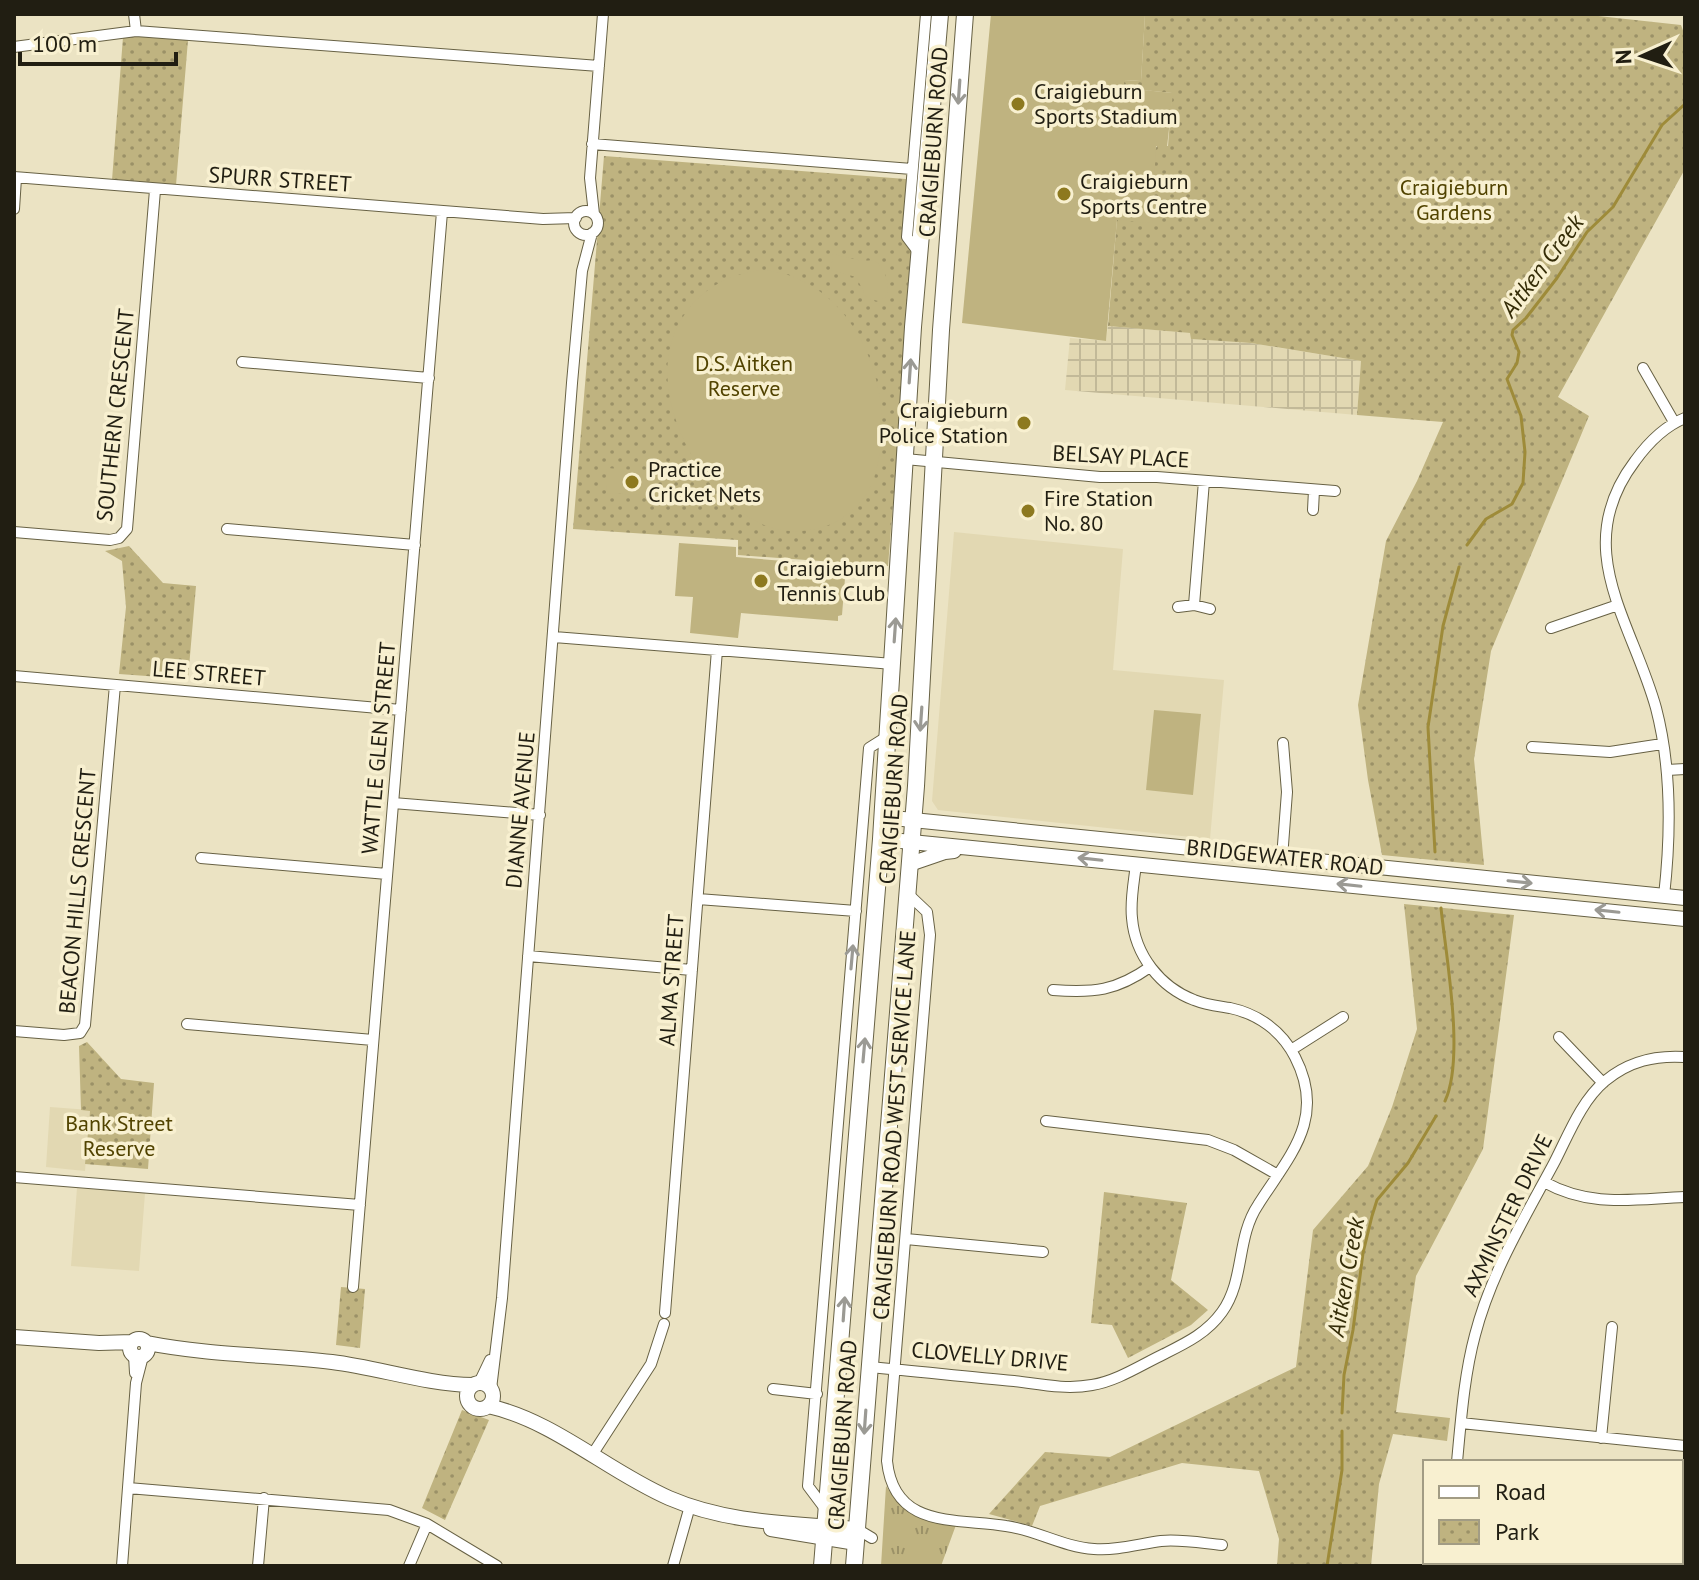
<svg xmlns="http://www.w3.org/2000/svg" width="1699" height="1580" viewBox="0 0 1699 1580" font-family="'PT Sans',sans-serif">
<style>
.built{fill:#e2d8b2}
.industrial{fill:url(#industrial-grid)}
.grass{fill:url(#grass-tufts)}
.park{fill:url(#park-dots)}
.garden{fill:#bfb380}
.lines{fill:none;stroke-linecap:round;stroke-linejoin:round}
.stream{stroke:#9e8b39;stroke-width:3}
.minor-casing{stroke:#676144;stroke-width:12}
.tertiary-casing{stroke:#676144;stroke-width:16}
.primary-casing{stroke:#676144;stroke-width:18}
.minor{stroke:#fff;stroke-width:10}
.tertiary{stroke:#fff;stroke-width:14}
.primary{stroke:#fff;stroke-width:16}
.oneway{stroke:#9b9a94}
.poi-dot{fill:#8d791f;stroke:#f8f0d0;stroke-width:3}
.labels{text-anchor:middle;stroke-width:7;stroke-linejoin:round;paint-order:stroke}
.poi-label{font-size:22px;fill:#211e12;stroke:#f8f0d0;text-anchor:start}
.street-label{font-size:22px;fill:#211e12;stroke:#f8f0d0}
.park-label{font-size:22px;fill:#514300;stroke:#f8f0d0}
.water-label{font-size:24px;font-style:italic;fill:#342c07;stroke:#f8f0d0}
</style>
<defs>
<pattern id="industrial-grid" width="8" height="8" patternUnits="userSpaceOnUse" patternTransform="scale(2)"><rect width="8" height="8" fill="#e2d8b2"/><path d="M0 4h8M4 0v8" fill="none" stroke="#c2b998"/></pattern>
<pattern id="grass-tufts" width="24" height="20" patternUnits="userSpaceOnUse" patternTransform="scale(2)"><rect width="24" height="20" fill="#bfb380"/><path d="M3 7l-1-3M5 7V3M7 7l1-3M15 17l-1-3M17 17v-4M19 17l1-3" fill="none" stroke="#9b9167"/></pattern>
<pattern id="park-dots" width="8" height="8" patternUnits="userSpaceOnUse" patternTransform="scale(2)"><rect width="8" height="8" fill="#bfb380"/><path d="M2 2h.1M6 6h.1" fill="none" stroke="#9b9167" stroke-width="1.8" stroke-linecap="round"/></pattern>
</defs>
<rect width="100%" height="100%" fill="#ebe3c3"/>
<!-- built -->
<path class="built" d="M954 532 1123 549 1113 670 1224 680 1210 839 938 810 932 801Z
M50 1107 90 1110 85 1171 46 1167Z
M77 1188 145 1193 139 1271 71 1266Z"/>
<!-- industrial -->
<path class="industrial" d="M1108 326 1191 333V339L1250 343 1361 361 1357 415 1065 390 1070 338 1106 341Z"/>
<!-- grass -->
<path class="grass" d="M886 1486C906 1515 922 1522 956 1525L941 1566H881Z"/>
<!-- park -->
<path class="park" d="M1138 14H1580L1681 25 1685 36V169L1558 397 1589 416 1491 651 1474 759 1484 865 1382 855 1368 780 1358 705 1386 541 1417 481 1443 422 1357 415 1361 361 1251 343 1191 339 1190 333 1108 326 1117 219 1157 146H1168L1172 93 1124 88V80L1141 81 1145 15Z
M134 35 188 40 176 185 112 180 123 37Z
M604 156 919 180 888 566 738 555V540L573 529Z
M129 546 163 583 196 586 188 679 119 674 126 607 122 561 105 551Z
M1404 904 1514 915 1483 1149 1416 1276 1396 1412 1450 1418 1447 1441 1393 1434 1379 1484 1371 1566H1277L1279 1539 1259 1471 1182 1463 1040 1506 1032 1526 989 1514 1045 1452 1110 1457 1296 1367 1313 1230 1368 1166 1392 1107 1417 1029Z
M87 1042 121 1079 154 1083 148 1169 85 1164 90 1111 81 1110 79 1046Z
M1104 1192 1187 1203 1171 1280 1208 1310 1191 1325 1128 1358 1112 1325 1091 1323Z
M341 1287 365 1289 360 1348 336 1345Z
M462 1410 489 1420 445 1520 422 1508Z"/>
<!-- garden -->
<path class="garden" d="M991 14 1145 15 1141 81 1124 80V88L1173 93 1167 147 1156 146 1152 223 1117 220 1106 341 962 323Z
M833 254 862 261 874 260C885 269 892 284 885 298L878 301 867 298 856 277 831 270Z
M764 270C845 278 889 367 881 442 878 467 874 490 855 508 841 522 821 530 801 531 732 535 679 454 669 393 659 329 699 275 764 270Z
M607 468 658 472 656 496 606 493Z
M679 543 736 547V557L846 566 842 615 838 616V621L741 613 738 638 690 633 693 597 675 596Z
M1154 710 1201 714 1193 795 1146 790Z"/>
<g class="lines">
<!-- stream -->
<path class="stream" d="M1467 545 1486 519 1512 504 1523 483 1525 452 1521 416 1507 379 1517 363 1519 352 1512 335 1513 330 1526 318 1557 278 1587 232 1613 207 1662 125 1685 104
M1435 852 1428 727 1443 626 1459 567
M1441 908C1446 957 1465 1058 1445 1101
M1342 1413 1344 1375 1353 1330 1363 1253 1372 1216 1377 1200 1408 1163 1436 1116
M1327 1566 1342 1470V1431"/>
<!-- minor casing -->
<g class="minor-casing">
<path id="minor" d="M134 14 136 31
M14 47 136 31 599 66
M592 144 912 169
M14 177 543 219 576 218
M14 209 16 178
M574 223a12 12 0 1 1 24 0a12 12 0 1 1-24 0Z
M594 214 590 178 603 14
M919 253 907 237 926 14
M242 362 429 378
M1643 368 1674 422
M905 459 1100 477H1157L1335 491
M1313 510 1314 490
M227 529 415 545
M14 532 110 540 119 538 127 529 155 190
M1194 605 1204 481
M1178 607 1194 605 1210 609
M1551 628 1618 605
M554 637 893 664
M14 676 401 710
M1532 747 1610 752 1662 744
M1667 770 1685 769
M393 803 540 815
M201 858 387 874
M1282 858 1287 792 1283 743
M908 894 927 912 930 935 887 1461C894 1529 955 1518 1006 1526 1036 1530 1063 1547 1094 1549 1116 1551 1139 1544 1161 1541 1180 1539 1202 1543 1222 1545
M1664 896C1671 834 1672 769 1656 708 1632 621 1569 548 1635 461 1648 443 1665 426 1685 418
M698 899 856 911
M528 956 692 970
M1053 990C1094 993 1116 991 1150 967
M187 1024 373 1040
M14 1031 64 1035 80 1033 85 1025 115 685
M1559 1037 1603 1083
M1291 1050 1343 1017
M1046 1121 1208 1140 1234 1150 1278 1175
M14 1177 360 1205
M1544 1182C1591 1208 1633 1199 1685 1197
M906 1239 1043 1252
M353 1287 442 212
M665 1313 717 650
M134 1355 135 1373
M869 1367C917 1371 966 1377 1014 1381 1039 1384 1066 1390 1092 1385 1117 1381 1141 1365 1164 1354 1186 1343 1207 1333 1222 1312 1245 1280 1236 1238 1258 1205 1289 1156 1327 1119 1295 1057 1282 1031 1258 1014 1230 1008 1218 1006 1206 1005 1194 1000 1160 987 1135 955 1132 918 1130 900 1134 882 1136 864
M479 1383 490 1360
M491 1389 502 1298 572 383 582 271 592 233
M773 1389 817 1394
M1461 1423 1685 1446
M1601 1438 1612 1327
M592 1455 651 1364 664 1324
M1457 1462C1461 1420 1464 1376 1475 1335 1491 1273 1524 1219 1554 1163 1568 1136 1581 1101 1605 1081 1629 1061 1655 1055 1685 1057
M128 1488 389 1510 427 1524 497 1566
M826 1510 808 1486 869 748 888 736
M857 1529 872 1538
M1547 1562 1589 1566
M122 1566 136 1383 143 1356
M258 1566 264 1498
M409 1566 427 1524
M673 1566 690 1506
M1447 1566 1449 1562"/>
</g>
<!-- tertiary casing -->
<g class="tertiary-casing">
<path id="tertiary" d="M883 817 1685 898
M881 839 1685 919
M910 864 945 852 954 851
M14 1337 99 1343 132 1342
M130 1348a9 9 0 1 1 18 0a9 9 0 1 1-18 0Z
M147 1343C208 1355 271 1355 332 1362 380 1368 425 1384 473 1385
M467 1396a13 13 0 1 1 26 0a13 13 0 1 1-26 0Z
M488 1406C555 1421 607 1471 669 1498 729 1524 793 1523 857 1529
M771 1529 856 1543"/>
</g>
<!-- primary casing -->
<g class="primary-casing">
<path id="primary" d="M822 1566 881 839 913 327 940 14
M854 1566 916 786 941 330 965 14"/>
</g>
<!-- minor -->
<use href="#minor" class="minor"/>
<!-- tertiary -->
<use href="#tertiary" class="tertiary"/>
<!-- primary -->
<use href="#primary" class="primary"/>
</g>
<!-- one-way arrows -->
<defs><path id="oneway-shaft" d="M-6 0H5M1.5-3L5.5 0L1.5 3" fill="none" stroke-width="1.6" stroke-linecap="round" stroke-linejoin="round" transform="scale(2)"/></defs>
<g class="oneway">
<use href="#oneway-shaft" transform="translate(959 92) rotate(94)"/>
<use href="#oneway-shaft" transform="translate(910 371) rotate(-86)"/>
<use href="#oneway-shaft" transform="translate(895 630) rotate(-86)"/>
<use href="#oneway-shaft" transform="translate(921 719) rotate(94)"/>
<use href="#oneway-shaft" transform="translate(1090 859) rotate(-174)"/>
<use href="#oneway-shaft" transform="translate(1520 882) rotate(6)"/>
<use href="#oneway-shaft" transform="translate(1349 885) rotate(-174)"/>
<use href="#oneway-shaft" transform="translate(1607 911) rotate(-174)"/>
<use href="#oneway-shaft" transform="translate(852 957) rotate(-85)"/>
<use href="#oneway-shaft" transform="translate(864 1050) rotate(-85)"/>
<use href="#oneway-shaft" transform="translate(844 1309) rotate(-86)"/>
<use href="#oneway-shaft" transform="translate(865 1422) rotate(94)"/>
</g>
<!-- markers -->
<g class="poi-dot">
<circle cx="1018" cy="104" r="8"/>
<circle cx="1064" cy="194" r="8"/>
<circle cx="1024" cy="423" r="8"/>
<circle cx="632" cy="482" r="8"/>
<circle cx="1028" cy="511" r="8"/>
<circle cx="761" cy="581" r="8"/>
</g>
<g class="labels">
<!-- poi labels -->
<g class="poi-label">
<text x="1034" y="99">Craigieburn<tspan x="1034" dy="25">Sports Stadium</tspan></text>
<text x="1080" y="189">Craigieburn<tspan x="1080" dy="25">Sports Centre</tspan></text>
<text x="1008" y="418" text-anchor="end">Craigieburn<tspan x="1008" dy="25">Police Station</tspan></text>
<text x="648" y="477">Practice<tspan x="648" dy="25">Cricket Nets</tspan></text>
<text x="1044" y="506">Fire Station<tspan x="1044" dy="25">No. 80</tspan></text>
<text x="777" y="576">Craigieburn<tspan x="777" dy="25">Tennis Club</tspan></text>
</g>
<!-- street labels -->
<g class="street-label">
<text transform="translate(933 142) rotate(-86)" y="8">CRAIGIEBURN ROAD</text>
<text transform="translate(280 179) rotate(4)" y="8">SPURR STREET</text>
<text transform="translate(115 415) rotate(-84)" y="8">SOUTHERN CRESCENT</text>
<text transform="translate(1121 456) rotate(3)" y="8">BELSAY PLACE</text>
<text transform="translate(209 673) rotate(5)" y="8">LEE STREET</text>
<text transform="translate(378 748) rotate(-85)" y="8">WATTLE GLEN STREET</text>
<text transform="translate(893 789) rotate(-86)" y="8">CRAIGIEBURN ROAD</text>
<text transform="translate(520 810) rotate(-85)" y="8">DIANNE AVENUE</text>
<text transform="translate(1285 857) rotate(6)" y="8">BRIDGEWATER ROAD</text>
<text transform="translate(77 891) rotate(-85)" y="8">BEACON HILLS CRESCENT</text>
<text transform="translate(671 980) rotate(-86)" y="8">ALMA STREET</text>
<text transform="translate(894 1125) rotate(-86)" y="8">CRAIGIEBURN ROAD WEST SERVICE LANE</text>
<text transform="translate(1507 1215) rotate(-64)" y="8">AXMINSTER DRIVE</text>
<text transform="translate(990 1356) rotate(5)" y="8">CLOVELLY DRIVE</text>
<text transform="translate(842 1435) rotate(-86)" y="8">CRAIGIEBURN ROAD</text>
</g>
<!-- park labels -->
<g class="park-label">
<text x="1454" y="195">Craigieburn<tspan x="1454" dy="25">Gardens</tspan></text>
<text x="744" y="371">D.S. Aitken<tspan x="744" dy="25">Reserve</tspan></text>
<text x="119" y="1131">Bank Street<tspan x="119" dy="25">Reserve</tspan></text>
</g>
<!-- water labels -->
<g class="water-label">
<text transform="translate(1542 266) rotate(-53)" y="8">Aitken Creek</text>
<text transform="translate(1346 1277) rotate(-80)" y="8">Aitken Creek</text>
</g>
</g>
<!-- border -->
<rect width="1699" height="1580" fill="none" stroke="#211e12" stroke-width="32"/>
<!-- legend -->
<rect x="1423" y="1460" width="260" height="104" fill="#f8f0d0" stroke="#a29c84" stroke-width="2"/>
<rect x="1439" y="1486" width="40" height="12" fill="#ffffff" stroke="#a29c84" stroke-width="2"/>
<text x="1495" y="1500" font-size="24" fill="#211e12">Road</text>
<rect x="1439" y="1520" width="40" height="24" fill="url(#park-dots)" stroke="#a29c84" stroke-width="2"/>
<text x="1495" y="1540" font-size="24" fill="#211e12">Park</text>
<!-- north arrow -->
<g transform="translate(1643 56) rotate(267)" stroke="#f8f0d0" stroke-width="6" paint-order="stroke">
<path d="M0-6L14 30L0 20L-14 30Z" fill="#211e12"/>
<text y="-12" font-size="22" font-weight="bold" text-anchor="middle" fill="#211e12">N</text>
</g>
<!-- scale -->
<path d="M20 52v12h156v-12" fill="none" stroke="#211e12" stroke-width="4"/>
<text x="32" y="52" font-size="24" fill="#211e12" stroke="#f8f0d0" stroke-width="6" paint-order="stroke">100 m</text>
</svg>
